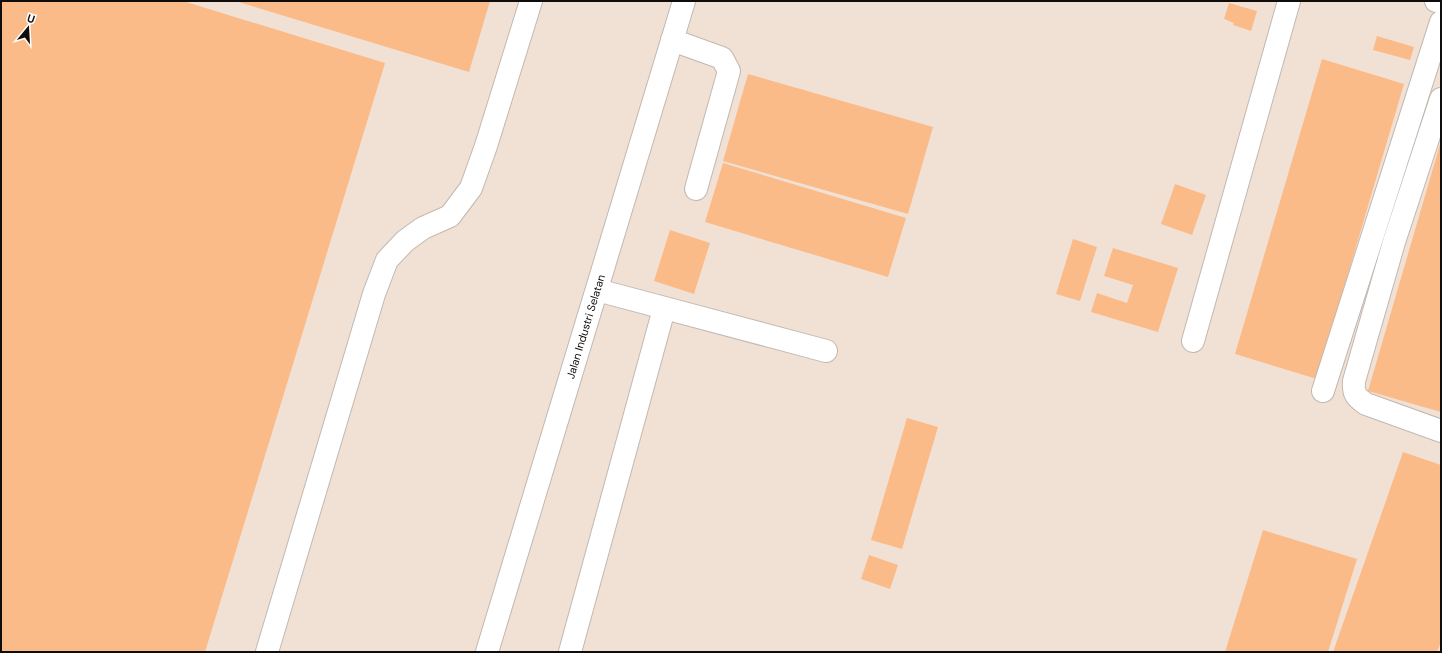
<svg xmlns="http://www.w3.org/2000/svg" width="1442" height="653" viewBox="0 0 1442 653" font-family="'DM Sans',sans-serif">
<style>
.built{fill:#f1e1d5}
.building{fill:#fbbb88}
.lines{fill:none;stroke-linecap:round;stroke-linejoin:round}
.minor-casing{stroke:#c1b8b1;stroke-width:24}
.minor{stroke:#fff;stroke-width:22}
.labels{text-anchor:middle;stroke-width:4;stroke-linejoin:round;paint-order:stroke}
.street-label{font-size:11px;fill:#0f0c0a;stroke:#fff}
</style>
<rect width="100%" height="100%" fill="#f5ece5"/>
<!-- built -->
<path class="built" d="M1 1H1441V652H1Z"/>
<!-- building -->
<path class="building" d="M1 1H183L385 63 205 652H1Z
M235 1H490L469 72Z
M1229 3 1257 11 1251 31 1233 25 1234 23 1224 19Z
M1377 36 1414 47 1410 60 1373 50Z
M1322 59 1404 84 1317 379 1235 354Z
M748 74 933 127 908 214 723 161Z
M1441 141V412L1368 391Z
M723 163 906 218 888 277 705 222Z
M1175 184 1206 195 1192 235 1161 224Z
M670 230 710 243 694 294 654 281Z
M1073 239 1097 247 1080 301 1056 294Z
M1113 248 1178 268 1158 332 1091 312 1097 293 1127 303 1133 285 1104 276Z
M907 418 938 427 902 549 871 540Z
M1403 452 1441 465V642L1437 652H1333Z
M1263 530 1357 559 1328 652H1225Z
M869 555 898 565 890 589 861 579Z"/>
<g class="lines">
<!-- minor casing -->
<g class="minor-casing">
<g id="minor">
<path d="M1436 1 1441 2"/>
<path d="M672 40 722 58 729 71 696 189"/>
<path d="M1441 99 1394 242 1354 381C1353 394 1356 397 1366 404L1441 431"/>
<path d="M597 290 826 351"/>
<path d="M1193 341 1289 1"/>
<path d="M1323 391 1441 22"/>
<path d="M267 652 374 294 387 260 405 241 423 228 450 216 471 188 486 146 531 1"/>
<path id="s1" d="M487 652 684 1"/>
<path d="M570 652 664 309"/>
</g>
</g>
<!-- minor -->
<use href="#minor" class="minor"/>
</g>
<g class="labels">
<!-- street labels -->
<g class="street-label">
<text dy="4" stroke="none"><textPath href="#s1" startOffset="340">Jalan Industri Selatan</textPath></text>
</g>
</g>
<!-- border -->
<rect width="1442" height="653" fill="none" stroke="#0f0c0a" stroke-width="4"/>
<!-- north arrow -->
<g transform="translate(28 28) rotate(18)" stroke="#ffffff" stroke-width="3" paint-order="stroke">
<path d="M0-3L7 15L0 10L-7 15Z" fill="#0f0c0a"/>
<text y="-6" font-size="11" font-weight="bold" text-anchor="middle" fill="#0f0c0a">U</text>
</g>
</svg>
